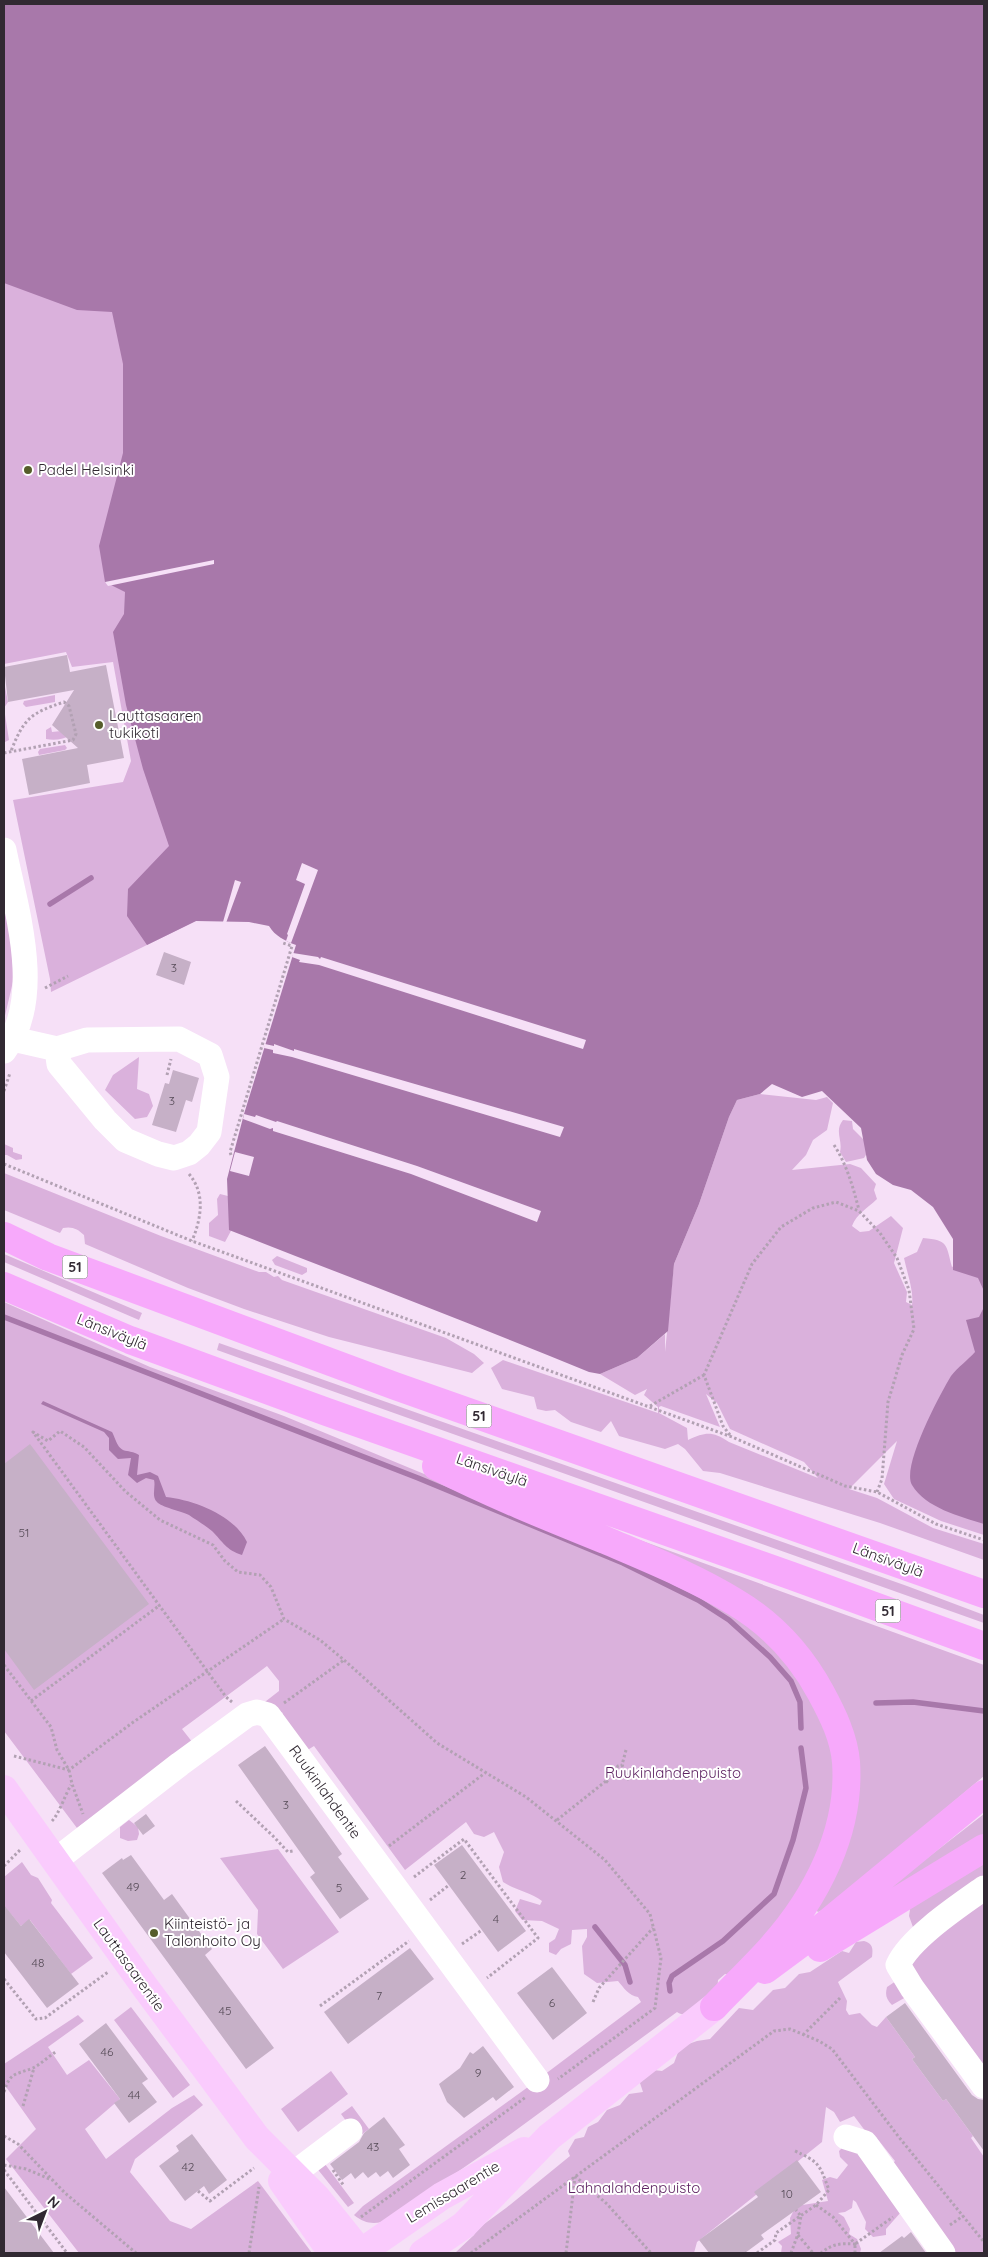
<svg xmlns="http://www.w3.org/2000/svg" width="988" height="2257" viewBox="0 0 988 2257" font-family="Quicksand,sans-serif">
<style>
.green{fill:#dab1dc;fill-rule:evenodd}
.water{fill:#a878aa}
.pier{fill:#f6e0f7}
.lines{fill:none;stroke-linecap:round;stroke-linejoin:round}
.stream{stroke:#a878aa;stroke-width:5.5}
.building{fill:#c6b0c7}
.path{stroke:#b2a1b3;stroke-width:3;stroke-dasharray:2.5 2.5;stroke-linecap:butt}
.minor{stroke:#fff;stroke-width:25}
.major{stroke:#facbfd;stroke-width:28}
.highway{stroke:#f7a9fb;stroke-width:28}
.poi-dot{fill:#565d2b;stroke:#fff;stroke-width:2}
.labels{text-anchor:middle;stroke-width:4;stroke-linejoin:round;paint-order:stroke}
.number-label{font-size:12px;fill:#564b57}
.shield{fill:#fff;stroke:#6f6970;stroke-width:1}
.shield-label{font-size:14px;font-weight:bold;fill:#312932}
.poi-label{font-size:15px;fill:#312932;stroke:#fff;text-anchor:start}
.street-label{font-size:15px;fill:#312932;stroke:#fff}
.park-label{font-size:15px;fill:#5e2362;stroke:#fff}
</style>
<rect width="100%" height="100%" fill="#f6e0f7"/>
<!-- green -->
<path class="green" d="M4 47 147 220 121 539 196 921 51 992 50 979 13 800 123 782 131 761 113 662 72 667 66 652 4 664Z
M5 687 8 702 4 708 9 740 5 742 4 741V688Z
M55 695V702L26 707 23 704 24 701Z
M51 727 52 732 61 731 71 735C64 739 55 741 46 739V730Z
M65 745 67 748 65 750 39 755 38 752 40 749Z
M4 895 15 973 4 1020Z
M139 1057 137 1089 149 1094 153 1106 147 1117 135 1119 105 1090 113 1075Z
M760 1094 816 1100 827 1097 833 1103 827 1130 813 1140 806 1155 792 1170 850 1164 861 1168 876 1184 874 1190 877 1199C867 1209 857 1213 852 1226L860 1232 869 1231 891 1216 903 1228 894 1263 907 1292 906 1302 912 1305C914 1291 907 1273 904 1258L917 1252 923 1238C949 1240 946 1245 952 1267L984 1246V1535L941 1521 894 1499 884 1484 897 1441 849 1489 877 1498 933 1528 984 1544V1560L880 1523 720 1473 703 1471 685 1449 678 1444 665 1449 619 1436 611 1421 601 1432 571 1422 555 1410 546 1411 537 1409 534 1397 502 1389 491 1368 503 1360 658 1413V1407L644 1395 647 1389 635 1395 600 1374 637 1358 665 1334V1352L674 1264 699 1204 729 1117 737 1100ZM706 1394 717 1403 730 1429 804 1462 818 1478 729 1442C712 1431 706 1432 688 1440L687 1428 659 1413V1407L661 1406 720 1427Z
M843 1120 852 1121 853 1129 871 1147 864 1158 846 1162 840 1152C843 1140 834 1131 843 1120Z
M4 1144 13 1148V1152L22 1155V1159L16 1160 7 1155H4Z
M4 1173 161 1236 259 1272H266L274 1277 278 1276 282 1280 446 1338 474 1354 484 1363 472 1373 329 1337 244 1309 188 1288 85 1244 84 1235C78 1229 72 1226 63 1228L60 1233 4 1210Z
M220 1194 232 1197V1229L225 1242 209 1236V1223L218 1215 217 1199Z
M4 1254 142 1313 139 1320 4 1262Z
M277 1256 307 1268V1272L302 1275 275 1265 272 1260Z
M4 1302 150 1367 284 1416 579 1538 693 1589 772 1643 829 1724 837 1803 810 1884 739 1976 725 1974 718 1980 717 1994C707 2002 691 2022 677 2012L482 2155 388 2220C375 2225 365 2224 354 2215L363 2206 528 2087 641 2002 638 1997C629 1996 624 1988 618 1981L597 1983 584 1974 582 1946 587 1937V1929L572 1930 571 1944 561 1949 556 1955 549 1952V1943L555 1939 559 1929 542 1921 522 1920 515 1911 520 1899 540 1905 542 1901C530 1892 515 1890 503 1882L499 1867 504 1852 494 1832 484 1837 474 1834 466 1822 405 1870 314 1746 306 1751 281 1715 283 1713 261 1705 279 1691V1681L267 1666 182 1729 193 1743 77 1828 4 1731Z
M219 1343 907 1586 984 1615V1623L217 1350Z
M637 1539 984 1665V1776L827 1908 818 1912 815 1909 852 1813 817 1666Z
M984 1814V1840L864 1907Z
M129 1820 138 1827 139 1834 137 1840 128 1841 120 1838V1827Z
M278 1849 339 1932 283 1969 257 1934 258 1910 220 1858Z
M984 1859V2093L907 1957 914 1930 909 1916 911 1903Z
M22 1862 31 1875 38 1878 52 1900 51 1903 93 1958 71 1974 30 1920 21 1926 6 1908 4 1910V1877Z
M864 1941C873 1944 873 1948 872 1957L838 1982 847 2001 846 2010 849 2015 860 2013 872 2025 877 2027 886 2017 915 2057 912 2059 943 2101 946 2099 973 2136 971 2138 984 2157V2253H937L901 2212 886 2229V2235L873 2237 865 2229 866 2222 856 2202 853 2200 852 2208 845 2212 838 2213 844 2217 850 2229 849 2234 857 2239 861 2249 860 2253H781L782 2246 778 2242 791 2234 790 2218 796 2206 828 2201 822 2180 830 2177 837 2179 848 2165 840 2157 839 2151 846 2144 893 2163 895 2161 876 2137 869 2136 854 2116 840 2122 834 2112 826 2107 822 2142 697 2242 694 2253H455L474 2235 476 2230 506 2208 570 2156 568 2151 575 2139 584 2137 588 2127 598 2122 607 2110 620 2105 629 2094 643 2092 639 2080 653 2070 662 2071 674 2063 680 2047 697 2041 710 2039 739 2008 753 2010 773 1990 785 1988 799 1974 810 1972 842 1951 849 1953 856 1942Z
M896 1981 906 1997 892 2005C886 1999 885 1995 887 1987Z
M131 2007 190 2085 173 2098 114 2020Z
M78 2015 84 2021 48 2047 67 2075 89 2060 120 2099 85 2129 106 2159 172 2108 194 2095 203 2105 135 2159 130 2172 170 2221 191 2229 258 2181 312 2253H79L6 2159 36 2129 4 2084V2064Z
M331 2071 348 2094 298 2132 281 2109Z
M352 2106 369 2129 358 2137 341 2114Z
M322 2160 354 2203 348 2207 315 2166Z"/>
<!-- water -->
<path class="water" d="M4 4H984V1291L978 1278 953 1270V1239L933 1207 911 1190 893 1185 876 1174 867 1160 861 1128 822 1091 802 1097 772 1084 760 1094 737 1100 729 1117 699 1204 674 1264 668 1331 637 1358 600 1374 589 1372C470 1323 349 1277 229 1230L227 1179 244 1114 296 945C285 941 275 936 269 926L249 922 196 921 147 945 127 916 128 889 169 846 143 769 126 705 113 632 124 614 125 592 105 582 99 546 123 453V364L112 312 77 310 4 283Z
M984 1307V1524C959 1516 926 1508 912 1485 901 1467 940 1394 951 1376 958 1367 968 1360 975 1352L966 1320 979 1317Z
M43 1401 112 1432C116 1439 117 1450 127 1451 132 1452 134 1452 139 1455L137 1475 150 1472 158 1476 166 1497C194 1500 234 1515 247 1542L242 1555C226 1550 223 1542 212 1531 205 1525 196 1520 189 1515 181 1511 161 1507 157 1502 151 1496 156 1487 154 1480L146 1478 137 1483 128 1475 131 1458 118 1459 109 1450V1438L104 1432 41 1404Z"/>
<!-- pier -->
<path class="pier" d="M214 560V564L108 586 105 582Z
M302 863 318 870 291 943 286 941 288 935 287 934 305 884 296 880Z
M235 880 241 882 226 923 223 922Z
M293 953 318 957 320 959 321 957 586 1040 583 1049 319 965 299 962 300 960 292 957Z
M265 1044 274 1046V1044L294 1051V1049L564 1127 560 1137 292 1057 273 1053V1050L264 1048Z
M244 1114 255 1117 256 1115 276 1122 277 1121 417 1166 541 1211 537 1222 411 1174 273 1131V1128L270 1129 243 1119Z
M235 1152 254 1157 249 1176 230 1171Z"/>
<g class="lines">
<!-- stream -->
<path class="stream" d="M50 904 91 878
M4 1317 418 1478 623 1563 698 1600 729 1620 770 1657 791 1681 800 1702 801 1728
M876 1703 913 1702 984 1711
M595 1927 625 1965 630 1982
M670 1991 669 1983 672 1976 723 1941 774 1894 793 1840 806 1788 801 1748"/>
</g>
<!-- building -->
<path class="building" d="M67 655 70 672 106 665 124 758 87 765 90 783 29 795 22 759 78 748 52 725 74 690 8 702 4 667Z
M164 952 191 962 184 985 156 975Z
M173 1070 199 1078 192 1102 186 1100 176 1132 152 1125 165 1083 169 1084Z
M30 1444 149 1604 34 1690 4 1649V1464Z
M265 1746 342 1854 338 1857 369 1899 340 1919 310 1877 315 1873 238 1765Z
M146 1814 155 1826 143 1835 134 1823Z
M462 1845 526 1931 498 1952 434 1865Z
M131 1855 164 1900 172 1894 212 1949 205 1955 274 2048 246 2069 102 1873 122 1858 123 1860Z
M4 1905 21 1926 29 1919 79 1984 47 2008 4 1952Z
M410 1948 434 1979 348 2044 324 2012Z
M552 1967 587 2013 553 2040 517 1993Z
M905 2003 972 2095 978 2099 984 2100V2151L946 2099 943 2101 912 2059 915 2057 886 2017Z
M106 2023 148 2079 142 2083 157 2102 129 2123 114 2103 120 2099 79 2044Z
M483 2046 514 2087 496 2101 493 2097 464 2118 447 2102 439 2084 460 2068 470 2052 473 2054Z
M384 2117 405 2145 399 2149 410 2165 393 2178 388 2171 380 2177 376 2172 368 2178 363 2172 355 2179 351 2173 342 2180 330 2164 359 2142 364 2133Z
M192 2134 227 2180 209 2194 204 2186 185 2201 159 2166 179 2151 176 2146Z
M797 2160 821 2192 761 2235 764 2239 745 2253H709L699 2240 758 2197 754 2192Z
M4 2187 54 2253H4Z
M911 2232 926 2253H879L902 2236 904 2238Z"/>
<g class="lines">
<!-- path -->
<path class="path" d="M4 753 73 740 76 734 69 706 64 702C31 713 24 718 11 751
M45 988 68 976
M167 1075 171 1059
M4 1091 10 1073
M834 1145C847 1165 853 1187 859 1210
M231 1155 230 1152 292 946 283 943
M4 1164 192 1241 732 1437 845 1486 877 1492 936 1524 984 1540
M189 1174C206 1194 201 1219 192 1241
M650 1406 704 1375
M730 1435 723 1426 704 1375 752 1264 781 1227 813 1208 836 1202 859 1211 880 1233 897 1258 909 1290 914 1329 902 1355 888 1402 882 1479 877 1492
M4 1665 51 1727 57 1750 69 1770 72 1784 83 1814
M31 1701 160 1605
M232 1702 226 1697 33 1432 48 1441 60 1431 84 1447 125 1491 160 1520 213 1545 225 1561 238 1572 260 1575 271 1587 284 1619 320 1640 344 1660 437 1743 526 1797 605 1860 650 1914 661 1958 655 2008 558 2079
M284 1703 344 1660
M626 1750 622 1765 629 1780
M14 1756 69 1770 132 1723 284 1619
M606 1781 610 1784
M236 1801 274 1837 288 1852 293 1851
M557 1820 606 1781 618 1766 622 1765
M52 1821C59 1814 65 1795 71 1785
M389 1846 485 1773
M4 1866 20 1850
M414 1877 464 1839 538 1938 487 1978
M430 1900 449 1885
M462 1944 482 1930
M4 1979 36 2019 45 2018 108 1972
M593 2002 599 1988 653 1928
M320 2006 409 1941
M803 2035 840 1998
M4 2092C10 2072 15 2075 33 2068 41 2064 49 2056 57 2051
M23 2106 34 2068
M4 2136 18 2144 65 2193 136 2253
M4 2165 26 2169 52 2180
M4 2170 67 2253
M333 2170 344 2186
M575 2176 607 2204 651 2253
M198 2191 210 2201 254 2168
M816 2205 833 2217 855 2244C840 2243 832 2244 821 2253
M361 2217 526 2097
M950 2225 963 2216
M798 2235 813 2253
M249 2253 259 2187
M471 2253 774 2031 790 2029 819 2041 832 2049 898 2136 984 2242
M566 2253 575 2177
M745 2253H746
M757 2253 775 2240 776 2233 816 2205 829 2190C819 2163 819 2162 793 2150
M791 2253 798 2234 801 2216 796 2210
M855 2253V2244L893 2217"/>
<!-- minor -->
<path class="minor" d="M4 850C16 909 45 998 4 1051
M13 1039 57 1049 59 1064 105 1120 125 1140 158 1154 174 1158 189 1153 199 1145 209 1132 217 1077 210 1055 179 1039 87 1040 57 1049
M56 1860 180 1764 247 1715 257 1712 268 1715 537 2080
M984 1888C960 1905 910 1938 898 1965L912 1988 984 2086
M846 2137 865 2143 943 2253
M293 2174 350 2131"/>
<!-- major -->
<path class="major" d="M4 1789 145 1987 257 2138 317 2198 361 2253
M282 2181 332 2253
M360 2253 442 2196 524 2151
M423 2253 464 2225 549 2137 714 2007"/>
<!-- highway -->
<path class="highway" d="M4 1236 48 1257 395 1386 984 1594
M4 1286 130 1340 327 1412 792 1576 984 1646
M436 1466C491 1494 548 1517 605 1540 649 1559 694 1577 735 1602 772 1624 801 1656 821 1693 833 1715 844 1738 846 1762 851 1831 816 1898 771 1948 753 1968 733 1987 714 2007
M820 1948 984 1848
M765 1970 815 1933 984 1794"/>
</g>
<!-- markers -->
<g class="poi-dot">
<circle cx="28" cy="470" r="5"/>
<circle cx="99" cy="725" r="5"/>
<circle cx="154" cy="1933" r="5"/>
</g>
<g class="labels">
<!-- number labels -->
<g class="number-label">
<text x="174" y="972">3</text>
<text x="172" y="1105">3</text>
<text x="24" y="1537">51</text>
<text x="286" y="1809">3</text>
<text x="463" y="1879">2</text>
<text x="133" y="1891">49</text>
<text x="339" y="1892">5</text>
<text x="496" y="1923">4</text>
<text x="38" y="1967">48</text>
<text x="379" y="2000">7</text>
<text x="552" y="2007">6</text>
<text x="225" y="2015">45</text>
<text x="107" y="2056">46</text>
<text x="478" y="2077">9</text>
<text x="134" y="2099">44</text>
<text x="373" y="2151">43</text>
<text x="188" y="2171">42</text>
<text x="787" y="2198">10</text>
</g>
<!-- shield labels -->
<g class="shield">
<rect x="62.5" y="1255.5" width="25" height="23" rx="4"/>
<rect x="466.5" y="1404.5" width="25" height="23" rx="4"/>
<rect x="875.5" y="1599.5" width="25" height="23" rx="4"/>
</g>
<g class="shield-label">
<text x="75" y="1272">51</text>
<text x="479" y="1421">51</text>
<text x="888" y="1616">51</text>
</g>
<!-- poi labels -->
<g class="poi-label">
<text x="38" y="475">Padel Helsinki</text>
<text x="109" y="721">Lauttasaaren<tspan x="109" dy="17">tukikoti</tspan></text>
<text x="164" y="1929">Kiinteistö- ja<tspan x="164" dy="17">Talonhoito Oy</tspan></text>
</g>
<!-- street labels -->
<g class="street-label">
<text transform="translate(112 1332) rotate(22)" y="5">Länsiväylä</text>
<text transform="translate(492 1470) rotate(19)" y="5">Länsiväylä</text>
<text transform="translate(888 1560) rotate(20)" y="5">Länsiväylä</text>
<text transform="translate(325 1792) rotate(54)" y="5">Ruukinlahdentie</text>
<text transform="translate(129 1965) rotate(54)" y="5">Lauttasaarentie</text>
<text transform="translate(453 2192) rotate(-31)" y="5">Lemissaarentie</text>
</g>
<!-- park labels -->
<g class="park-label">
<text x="673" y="1778">Ruukinlahdenpuisto</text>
<text x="634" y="2193">Lahnalahdenpuisto</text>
</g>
</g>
<!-- border -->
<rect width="988" height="2257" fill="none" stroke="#312932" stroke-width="10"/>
<!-- north arrow -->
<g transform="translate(45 2212) rotate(42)" stroke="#ffffff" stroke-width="4" paint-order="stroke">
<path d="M0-4L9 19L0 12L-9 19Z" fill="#312932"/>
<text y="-8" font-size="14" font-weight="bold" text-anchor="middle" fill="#312932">N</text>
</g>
</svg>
